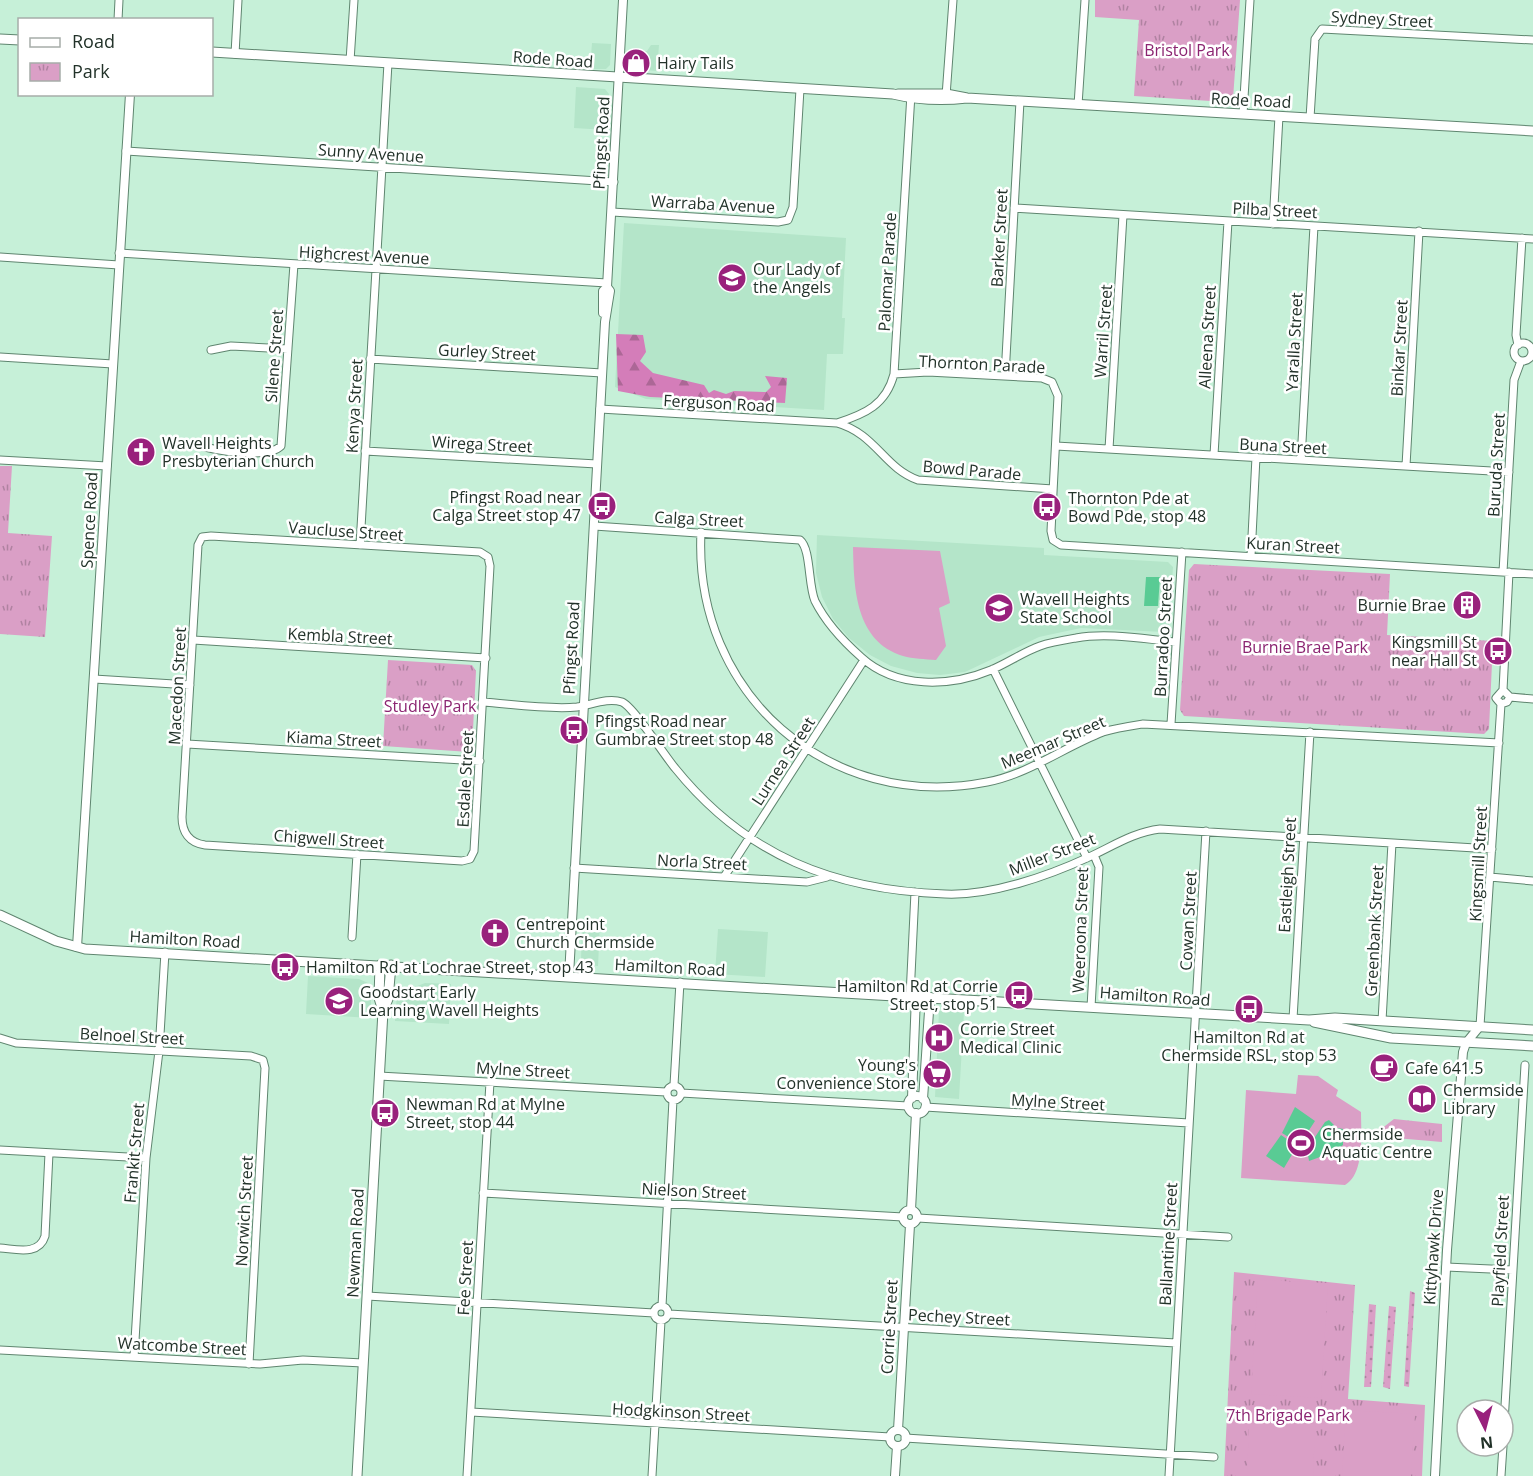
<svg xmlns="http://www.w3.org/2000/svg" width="1533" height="1476" viewBox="0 0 1533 1476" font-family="'Open Sans',sans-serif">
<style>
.built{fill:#b4e5c9}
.grass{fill:url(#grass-dots)}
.forest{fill:url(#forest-firs)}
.park{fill:url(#park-tufts)}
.pitch{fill:#da9fc6}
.water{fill:#59cb94}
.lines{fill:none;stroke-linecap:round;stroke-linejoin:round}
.minor-casing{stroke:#5f856f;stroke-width:9}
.tertiary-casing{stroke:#5f856f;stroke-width:10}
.secondary-casing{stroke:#5f856f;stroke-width:11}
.minor{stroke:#fff;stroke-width:7}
.tertiary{stroke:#fff;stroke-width:8}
.secondary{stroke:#fff;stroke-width:9}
.labels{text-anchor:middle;stroke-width:5;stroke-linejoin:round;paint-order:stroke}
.street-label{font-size:16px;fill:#223229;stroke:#fff}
.park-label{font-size:16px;fill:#8b2471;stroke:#fff}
.poi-label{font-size:16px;fill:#223229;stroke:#fff;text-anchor:start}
</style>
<defs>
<pattern id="grass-dots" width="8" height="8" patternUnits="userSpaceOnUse" patternTransform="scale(1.5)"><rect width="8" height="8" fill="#da9fc6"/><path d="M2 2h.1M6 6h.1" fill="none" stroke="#b082a1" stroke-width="1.8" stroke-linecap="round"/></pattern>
<pattern id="forest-firs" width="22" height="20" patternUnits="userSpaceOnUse" patternTransform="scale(1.5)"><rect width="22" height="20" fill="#d47db9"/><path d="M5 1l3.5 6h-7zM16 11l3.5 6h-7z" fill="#ac6796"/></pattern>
<pattern id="park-tufts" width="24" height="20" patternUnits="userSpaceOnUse" patternTransform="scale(1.5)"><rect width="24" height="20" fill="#da9fc6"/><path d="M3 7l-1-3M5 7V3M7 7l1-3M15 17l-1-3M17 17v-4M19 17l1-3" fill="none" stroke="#b082a1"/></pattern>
</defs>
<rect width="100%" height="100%" fill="#c6f0d8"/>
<!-- built -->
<path class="built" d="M592 43 611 44 610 65 606 69H590Z
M651 45H659L657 71 632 69 631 50 647 51Z
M576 87 605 89 609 94 606 130 574 128Z
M624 223 846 238 842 318H845L843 354H827L824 410 646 399 615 387Z
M817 535 1044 548V555L1168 562 1173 567 1169 628 1164 632 1081 628 1039 637 965 672 940 675 917 673 891 666 870 655 849 638 833 619 822 597 816 573Z
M582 922 600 923 598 966 584 965 581 961Z
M718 929 768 932 765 977 715 974Z
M308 976 359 979 368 983 371 988V1018L306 1014Z
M425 983 451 984 449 1024 395 1021 397 994Z
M939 1011H964L959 1099 935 1097Z"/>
<!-- grass -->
<path class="grass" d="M1410 1291 1415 1293 1409 1387 1404 1386Z
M1369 1304 1376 1305 1371 1387H1364Z
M1389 1306 1396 1307 1390 1389 1383 1387Z"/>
<!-- forest -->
<path class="forest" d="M616 334 643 335 646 352 640 361 653 373 704 385 709 393 714 390 726 394 734 391 766 392 771 387 765 376 787 378 785 403 650 397 618 391Z"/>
<!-- park -->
<path class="park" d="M1095 0H1240L1233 99 1226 102 1134 96 1139 20 1095 17Z
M0 466H12L8 533 52 536 45 637 0 634Z
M1194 564 1390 574 1387 635 1493 641 1489 729 1484 734 1184 716 1180 710 1189 570Z
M388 660 472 665 476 671 472 749 469 752 383 746Z
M1394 1119 1442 1124V1142L1372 1136Z
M1234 1272 1355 1285 1348 1399 1425 1405 1422 1476H1224Z"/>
<!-- pitch -->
<path class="pitch" d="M853 547 940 551 950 603 939 608 946 646 936 660C925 659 913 659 903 656 855 641 854 588 853 547Z
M1298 1075 1318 1076 1338 1090 1336 1096 1361 1112C1361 1132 1365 1174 1345 1185L1241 1178 1246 1090 1296 1094Z
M1258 1280 1328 1283 1321 1398 1251 1394Z
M1250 1405 1316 1408 1313 1476H1247Z
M1346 1410 1415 1414 1411 1476H1342Z"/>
<!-- water -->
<path class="water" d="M1146 577H1160L1158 606H1144Z
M1295 1107 1315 1121 1300 1144 1282 1133Z
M1329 1120 1334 1125 1331 1133 1335 1134 1338 1128 1343 1129V1145L1335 1151H1326L1320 1157 1309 1161 1307 1149 1325 1122Z
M1281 1135 1297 1146 1284 1168 1266 1156Z"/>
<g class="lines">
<!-- minor casing -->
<g class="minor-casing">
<path id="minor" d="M118 20 119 0
M235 54 238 0
M350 61 354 0
M946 96 953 0
M1078 105 1085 0
M1243 114 1250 0
M1310 118 1315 39 1322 29 1533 40
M126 151 614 182
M1014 208 1533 239
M612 212 778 222 788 220 793 207 800 89
M1273 224 1279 116
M119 253 607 283
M0 257 119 265
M1514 352a9 9 0 1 1 18 0a9 9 0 1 1-18 0Z
M1518 345 1516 335 1522 238
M211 350 231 346 288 349
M0 357 113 364
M370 359 602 373
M894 374 928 372 1042 378 1052 382 1058 396 1051 531 1053 540 1061 545 1533 574
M1005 376 1020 101
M600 409 837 423C876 434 884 468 918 480L1053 489
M837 423C865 414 886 405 894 374L911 94
M199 445C215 451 268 459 281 446L294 264
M1056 446 1509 472
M1109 449 1123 215
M365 451 597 464
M1214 455 1228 221
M0 460 107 466
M1301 460 1314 226
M1406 466 1419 231
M594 526 800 540C811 549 808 585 815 601 826 623 843 641 861 657 896 689 950 687 991 670 1008 663 1023 652 1040 646 1051 642 1064 640 1076 638 1107 632 1144 639 1176 642
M701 532C693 693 828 813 987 782 1029 774 1064 747 1103 732 1116 728 1130 726 1143 724L1499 743
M211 536 480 552 488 557 490 566 474 851 470 859 462 861 205 845C189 843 182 832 182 817L198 545 202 537Z
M360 545 388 63
M1251 556 1256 457
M1503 572 1514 380 1521 361
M193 640 486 658
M993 669 1087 858
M94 679 190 685
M1503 690 1509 572
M1510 697 1533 699
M482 702C511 704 549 710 577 707 591 705 608 697 622 702 633 706 664 755 675 768 746 856 834 890 945 894 991 896 1048 876 1089 857 1113 846 1134 832 1160 829L1492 849
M1501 704 1507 702 1510 697 1503 690
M1501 704 1496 698 1503 690
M1171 724 1182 552
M187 744 480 761
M574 868 807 882 827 877
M724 877 864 660
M1490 877 1533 881
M352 937 357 854
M910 996 915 892
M1091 1007 1099 867 1094 855
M1293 1019 1310 732
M1382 1021 1392 843
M1480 1026 1501 704
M0 1038 16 1043 251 1056 263 1060 265 1068 249 1364
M379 1076 666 1092
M674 1085 680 982
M667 1093a7 7 0 1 1 14 0a7 7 0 1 1-14 0Z
M681 1093 908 1106
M925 1107 1189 1123
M0 1150 146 1158
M483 1193 903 1217
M918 1218 1228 1237
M0 1248C16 1249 39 1256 45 1236L49 1153
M1446 1267 1513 1270
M367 1296 654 1313
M654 1313a7 7 0 1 1 14 0a7 7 0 1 1-14 0Z
M662 1306 673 1100
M669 1314 1176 1343
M0 1350 260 1364 303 1360 363 1363
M134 1357 146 1158 159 1051 165 952
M471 1412 890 1437
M905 1438 1214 1457
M1503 1440 1525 1065
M467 1476 490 1082
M652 1476 661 1321
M1169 1476 1206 831
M1501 1476 1503 1446"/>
</g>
<!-- tertiary casing -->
<g class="tertiary-casing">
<path id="tertiary" d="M603 313V291L607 287
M77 947 130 94
M569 976 605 322 610 291 607 287 623 0
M908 1105a9 9 0 1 1 18 0a9 9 0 1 1-18 0Z
M912 1098 916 996
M923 1099 930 997
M903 1217a7 7 0 1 1 14 0a7 7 0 1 1-14 0Z
M911 1210 916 1113
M898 1430 910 1225
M890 1438a8 8 0 1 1 16 0a8 8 0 1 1-16 0Z
M895 1476 897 1446
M1435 1476 1447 1250 1463 1052 1466 1043 1480 1026"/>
</g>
<!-- secondary casing -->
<g class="secondary-casing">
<path id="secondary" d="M0 39 20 40
M212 52 893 94C918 100 942 101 967 98
M898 94H946L967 98 1533 131
M0 915 56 941 85 949 1309 1020 1335 1018 1533 1030
M383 1011 388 999 391 965
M1314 1022 1391 1038 1533 1046
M357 1476 383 1011 379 998 380 965"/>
</g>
<!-- minor -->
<use href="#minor" class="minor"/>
<!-- tertiary -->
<use href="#tertiary" class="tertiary"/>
<!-- secondary -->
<use href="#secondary" class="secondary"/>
</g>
<!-- icons -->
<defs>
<g id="shop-disc" transform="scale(1.5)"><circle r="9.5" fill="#99217c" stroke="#fff"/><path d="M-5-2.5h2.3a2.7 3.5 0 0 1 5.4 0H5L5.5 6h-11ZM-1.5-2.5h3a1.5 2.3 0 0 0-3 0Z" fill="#fff"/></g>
<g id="school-disc" transform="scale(1.5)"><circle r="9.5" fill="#99217c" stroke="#fff"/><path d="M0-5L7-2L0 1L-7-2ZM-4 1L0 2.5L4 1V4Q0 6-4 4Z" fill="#fff"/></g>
<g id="church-disc" transform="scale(1.5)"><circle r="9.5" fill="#99217c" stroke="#fff"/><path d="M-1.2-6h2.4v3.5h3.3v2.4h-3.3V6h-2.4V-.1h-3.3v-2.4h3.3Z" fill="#fff"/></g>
<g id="bus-disc" transform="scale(1.5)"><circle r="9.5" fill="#99217c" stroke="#fff"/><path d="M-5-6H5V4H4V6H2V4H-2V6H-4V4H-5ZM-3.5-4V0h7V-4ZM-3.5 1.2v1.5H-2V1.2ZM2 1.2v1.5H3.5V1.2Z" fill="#fff"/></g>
<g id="building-disc" transform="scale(1.5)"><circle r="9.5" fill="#99217c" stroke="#fff"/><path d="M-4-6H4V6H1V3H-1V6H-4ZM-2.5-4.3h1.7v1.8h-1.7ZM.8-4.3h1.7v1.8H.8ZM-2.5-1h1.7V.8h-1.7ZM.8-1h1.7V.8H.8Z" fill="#fff"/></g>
<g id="hospital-disc" transform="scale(1.5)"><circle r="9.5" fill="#99217c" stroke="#fff"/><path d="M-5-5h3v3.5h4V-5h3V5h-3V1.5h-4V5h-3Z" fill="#fff"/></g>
<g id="cafe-disc" transform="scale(1.5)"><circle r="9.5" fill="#99217c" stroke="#fff"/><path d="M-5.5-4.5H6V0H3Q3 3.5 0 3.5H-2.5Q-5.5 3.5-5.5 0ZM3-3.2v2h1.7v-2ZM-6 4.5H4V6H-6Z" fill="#fff"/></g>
<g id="supermarket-disc" transform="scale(1.5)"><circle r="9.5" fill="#99217c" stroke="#fff"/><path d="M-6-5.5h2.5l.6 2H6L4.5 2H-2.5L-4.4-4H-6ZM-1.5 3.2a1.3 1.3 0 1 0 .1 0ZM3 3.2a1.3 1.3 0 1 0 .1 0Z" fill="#fff"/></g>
<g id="library-disc" transform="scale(1.5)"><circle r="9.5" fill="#99217c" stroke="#fff"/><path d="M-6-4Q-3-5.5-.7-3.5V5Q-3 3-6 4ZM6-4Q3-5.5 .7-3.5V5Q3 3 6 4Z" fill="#fff"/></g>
<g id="stadium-disc" transform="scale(1.5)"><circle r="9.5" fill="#99217c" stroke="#fff"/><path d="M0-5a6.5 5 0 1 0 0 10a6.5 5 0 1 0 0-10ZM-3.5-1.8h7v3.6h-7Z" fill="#fff"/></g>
</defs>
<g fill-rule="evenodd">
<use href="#shop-disc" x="636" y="63"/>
<use href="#school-disc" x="732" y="278"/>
<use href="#church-disc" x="141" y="452"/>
<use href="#bus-disc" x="602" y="506"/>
<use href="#bus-disc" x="1047" y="507"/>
<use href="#building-disc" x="1467" y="605"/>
<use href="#school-disc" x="999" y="608"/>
<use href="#bus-disc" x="1498" y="651"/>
<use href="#bus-disc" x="574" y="730"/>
<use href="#church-disc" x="495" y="933"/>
<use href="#bus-disc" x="285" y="967"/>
<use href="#bus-disc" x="1019" y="995"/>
<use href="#school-disc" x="339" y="1001"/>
<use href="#bus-disc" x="1249" y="1009"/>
<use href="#hospital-disc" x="939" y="1038"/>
<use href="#cafe-disc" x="1384" y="1068"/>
<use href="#supermarket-disc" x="937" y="1074"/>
<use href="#library-disc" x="1422" y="1099"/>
<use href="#bus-disc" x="385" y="1113"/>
<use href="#stadium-disc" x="1301" y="1143"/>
</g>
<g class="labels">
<!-- street labels -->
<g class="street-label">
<text transform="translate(1382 19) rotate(3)" y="6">Sydney Street</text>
<text transform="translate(553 59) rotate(4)" y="6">Rode Road</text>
<text transform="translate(1251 100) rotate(3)" y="6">Rode Road</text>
<text transform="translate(601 143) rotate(-87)" y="6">Pfingst Road</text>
<text transform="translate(371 153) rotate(4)" y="6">Sunny Avenue</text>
<text transform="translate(713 204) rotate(3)" y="6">Warraba Avenue</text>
<text transform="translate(1275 210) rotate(3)" y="6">Pilba Street</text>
<text transform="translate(999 238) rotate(-87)" y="6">Barker Street</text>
<text transform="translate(364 255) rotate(3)" y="6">Highcrest Avenue</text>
<text transform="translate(887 272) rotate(-87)" y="6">Palomar Parade</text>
<text transform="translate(1103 331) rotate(-86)" y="6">Warril Street</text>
<text transform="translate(1207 337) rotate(-87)" y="6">Alleena Street</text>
<text transform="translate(1294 342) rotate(-87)" y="6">Yaralla Street</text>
<text transform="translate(1399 348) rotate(-87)" y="6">Binkar Street</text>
<text transform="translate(487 352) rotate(3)" y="6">Gurley Street</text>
<text transform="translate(274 356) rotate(-86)" y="6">Silene Street</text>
<text transform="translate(982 364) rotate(3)" y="6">Thornton Parade</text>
<text transform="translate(719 403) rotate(3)" y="6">Ferguson Road</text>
<text transform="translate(354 406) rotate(-87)" y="6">Kenya Street</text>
<text transform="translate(482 444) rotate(3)" y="6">Wirega Street</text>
<text transform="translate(1283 446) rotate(3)" y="6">Buna Street</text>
<text transform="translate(1496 465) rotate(-87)" y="6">Buruda Street</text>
<text transform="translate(972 470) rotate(5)" y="6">Bowd Parade</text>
<text transform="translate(699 519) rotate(3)" y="6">Calga Street</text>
<text transform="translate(89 520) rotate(-87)" y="6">Spence Road</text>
<text transform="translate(346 531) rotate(4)" y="6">Vaucluse Street</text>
<text transform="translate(1293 545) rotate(3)" y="6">Kuran Street</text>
<text transform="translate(340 636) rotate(3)" y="6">Kembla Street</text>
<text transform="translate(1163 637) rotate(-87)" y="6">Burradoo Street</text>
<text transform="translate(571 648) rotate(-87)" y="6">Pfingst Road</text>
<text transform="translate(177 686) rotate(-87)" y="6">Macedon Street</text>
<text transform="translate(334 739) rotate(3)" y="6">Kiama Street</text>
<text transform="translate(1053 742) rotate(-23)" y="6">Meemar Street</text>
<text transform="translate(783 761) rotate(-57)" y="6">Lurnea Street</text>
<text transform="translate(465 779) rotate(-87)" y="6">Esdale Street</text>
<text transform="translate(329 839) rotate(4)" y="6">Chigwell Street</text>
<text transform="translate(1052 854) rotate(-21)" y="6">Miller Street</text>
<text transform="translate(702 862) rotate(3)" y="6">Norla Street</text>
<text transform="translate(1478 864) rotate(-87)" y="6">Kingsmill Street</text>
<text transform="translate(1287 875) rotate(-87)" y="6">Eastleigh Street</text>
<text transform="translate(1188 921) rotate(-87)" y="6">Cowan Street</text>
<text transform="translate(1080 930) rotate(-88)" y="6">Weeroona Street</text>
<text transform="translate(1374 931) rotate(-87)" y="6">Greenbank Street</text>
<text transform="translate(185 939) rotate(3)" y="6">Hamilton Road</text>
<text transform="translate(670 967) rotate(3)" y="6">Hamilton Road</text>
<text transform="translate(1155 996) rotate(4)" y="6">Hamilton Road</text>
<text transform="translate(132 1036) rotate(3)" y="6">Belnoel Street</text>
<text transform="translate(523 1070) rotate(3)" y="6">Mylne Street</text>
<text transform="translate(1058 1102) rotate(3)" y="6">Mylne Street</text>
<text transform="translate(134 1153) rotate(-85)" y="6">Frankit Street</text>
<text transform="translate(694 1191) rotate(3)" y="6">Nielson Street</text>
<text transform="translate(244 1211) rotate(-87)" y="6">Norwich Street</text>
<text transform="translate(355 1243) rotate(-87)" y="6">Newman Road</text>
<text transform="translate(1168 1244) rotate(-87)" y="6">Ballantine Street</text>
<text transform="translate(1433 1247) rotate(-86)" y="6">Kittyhawk Drive</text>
<text transform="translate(1500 1251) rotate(-87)" y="6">Playfield Street</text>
<text transform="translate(465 1278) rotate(-87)" y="6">Fee Street</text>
<text transform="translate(959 1317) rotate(3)" y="6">Pechey Street</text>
<text transform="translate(889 1327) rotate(-87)" y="6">Corrie Street</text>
<text transform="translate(182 1346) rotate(3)" y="6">Watcombe Street</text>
<text transform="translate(681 1412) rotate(3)" y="6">Hodgkinson Street</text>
</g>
<!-- park labels -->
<g class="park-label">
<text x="1187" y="56">Bristol Park</text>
<text x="1305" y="653">Burnie Brae Park</text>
<text x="430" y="712">Studley Park</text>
<text x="1288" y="1421">7th Brigade Park</text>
</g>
<!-- poi labels -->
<g class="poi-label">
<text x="657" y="69">Hairy Tails</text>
<text x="753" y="275">Our Lady of<tspan x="753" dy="18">the Angels</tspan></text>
<text x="162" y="449">Wavell Heights<tspan x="162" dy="18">Presbyterian Church</tspan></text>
<text x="581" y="503" text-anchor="end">Pfingst Road near<tspan x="581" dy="18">Calga Street stop 47</tspan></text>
<text x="1068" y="504">Thornton Pde at<tspan x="1068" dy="18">Bowd Pde, stop 48</tspan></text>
<text x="1020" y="605">Wavell Heights<tspan x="1020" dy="18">State School</tspan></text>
<text x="1446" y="611" text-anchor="end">Burnie Brae</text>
<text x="1477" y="648" text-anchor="end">Kingsmill St<tspan x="1477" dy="18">near Hall St</tspan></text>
<text x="595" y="727">Pfingst Road near<tspan x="595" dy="18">Gumbrae Street stop 48</tspan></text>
<text x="516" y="930">Centrepoint<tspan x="516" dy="18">Church Chermside</tspan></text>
<text x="306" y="973">Hamilton Rd at Lochrae Street, stop 43</text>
<text x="998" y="992" text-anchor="end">Hamilton Rd at Corrie<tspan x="998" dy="18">Street, stop 51</tspan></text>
<text x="360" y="998">Goodstart Early<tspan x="360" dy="18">Learning Wavell Heights</tspan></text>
<text x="960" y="1035">Corrie Street<tspan x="960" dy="18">Medical Clinic</tspan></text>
<text x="1249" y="1043" text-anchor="middle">Hamilton Rd at<tspan x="1249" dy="18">Chermside RSL, stop 53</tspan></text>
<text x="916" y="1071" text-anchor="end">Young's<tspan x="916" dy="18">Convenience Store</tspan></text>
<text x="1405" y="1074">Cafe 641.5</text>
<text x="1443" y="1096">Chermside<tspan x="1443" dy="18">Library</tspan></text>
<text x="406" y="1110">Newman Rd at Mylne<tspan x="406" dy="18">Street, stop 44</tspan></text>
<text x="1322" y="1140">Chermside<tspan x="1322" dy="18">Aquatic Centre</tspan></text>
</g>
</g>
<!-- legend -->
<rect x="18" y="18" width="195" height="78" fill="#ffffff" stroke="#a7ada9" stroke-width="1.5"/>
<rect x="30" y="38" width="30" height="9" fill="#ffffff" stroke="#a7ada9" stroke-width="1.5"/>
<text x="72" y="48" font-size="18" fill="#223229">Road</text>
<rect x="30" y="63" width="30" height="18" fill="url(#park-tufts)" stroke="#a7ada9" stroke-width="1.5"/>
<text x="72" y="78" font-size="18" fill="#223229">Park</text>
<!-- north arrow -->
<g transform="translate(1485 1428) rotate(174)"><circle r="28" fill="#ffffff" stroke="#a7ada9" stroke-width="1.5"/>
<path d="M0-4.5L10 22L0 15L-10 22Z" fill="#99217c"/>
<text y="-9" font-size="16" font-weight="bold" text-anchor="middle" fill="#223229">N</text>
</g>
</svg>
